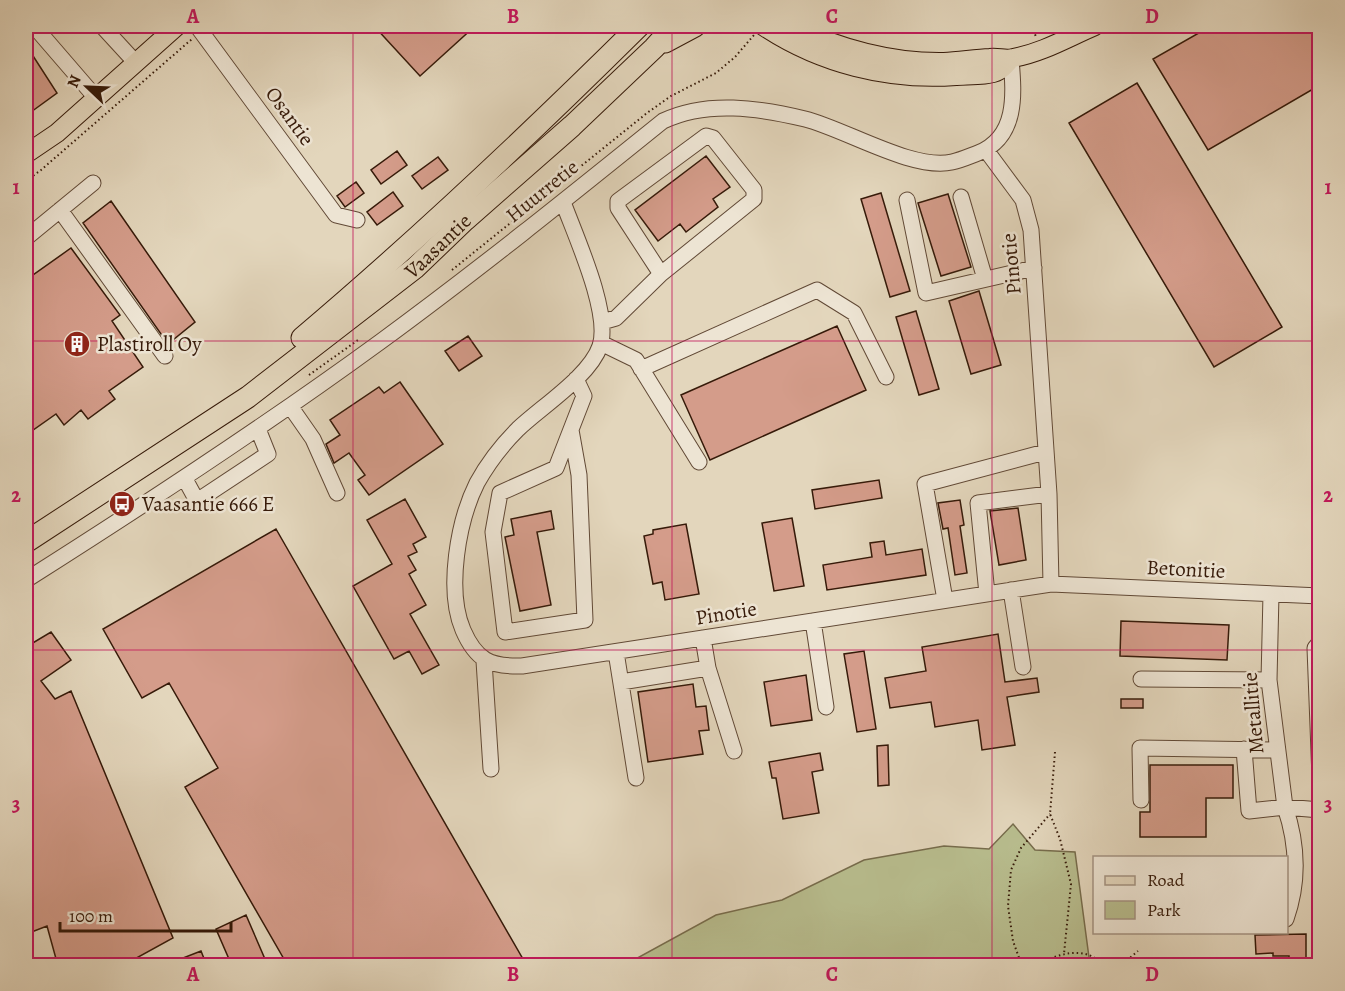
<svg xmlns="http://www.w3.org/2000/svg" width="1345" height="991" viewBox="0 0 1345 991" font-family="Alegreya,serif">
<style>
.green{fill:#b8bd8e;stroke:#776c4c;stroke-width:1.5}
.building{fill:#d49c8a;stroke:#361a09;stroke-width:1.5}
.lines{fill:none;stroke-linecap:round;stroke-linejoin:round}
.minor-casing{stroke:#614936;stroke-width:17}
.major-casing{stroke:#361a09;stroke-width:20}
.highway-casing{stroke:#361a09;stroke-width:23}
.path{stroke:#361a09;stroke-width:2;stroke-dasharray:1.5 3;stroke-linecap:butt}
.minor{stroke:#ede4d3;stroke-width:15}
.major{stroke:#e3d6bc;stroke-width:18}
.highway{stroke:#e3d6bc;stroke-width:21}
.grid{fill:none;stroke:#c2185b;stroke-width:1.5;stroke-opacity:0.55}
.labels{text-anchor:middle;stroke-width:5;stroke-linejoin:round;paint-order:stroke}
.street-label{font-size:21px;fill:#361a09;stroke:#ede4d3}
.poi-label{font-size:21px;fill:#361a09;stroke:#ede4d3;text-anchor:start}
.neatline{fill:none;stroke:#c2185b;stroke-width:2}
.grid-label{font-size:20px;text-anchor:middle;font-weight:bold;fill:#c2185b}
</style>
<rect width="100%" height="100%" fill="#e3d6bc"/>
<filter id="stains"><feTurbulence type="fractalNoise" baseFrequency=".00333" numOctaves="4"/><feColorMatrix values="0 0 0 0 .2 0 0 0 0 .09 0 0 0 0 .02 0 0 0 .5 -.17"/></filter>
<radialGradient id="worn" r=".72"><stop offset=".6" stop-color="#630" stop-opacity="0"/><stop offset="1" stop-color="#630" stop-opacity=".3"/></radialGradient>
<!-- green -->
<path class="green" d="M1013 824 1035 850 1075 852 1090 965H632L630 962 716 915 782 900 864 860 944 846 989 849Z"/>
<!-- building -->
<path class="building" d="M374 26H475L420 76Z
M1211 26H1320V85L1208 150 1153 59Z
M26 45 57 93 31 112 26 103Z
M1137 83 1282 327 1214 367 1069 123Z
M397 151 407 165 381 184 371 170Z
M706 156 730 187 713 199 718 207 686 232 680 224 658 241 635 210Z
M438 157 448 170 422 189 412 176Z
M356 182 364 193 345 207 337 196Z
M393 192 403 206 377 225 367 212Z
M881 193 910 291 890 297 861 199Z
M948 194 971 267 941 276 918 203Z
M111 201 195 322 168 344 83 223Z
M71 248 120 315 112 321 143 367 109 391 115 399 88 419 81 410 64 425 56 414 26 435V280Z
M979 291 1001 365 971 374 949 301Z
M916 311 939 389 919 395 896 317Z
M837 326 866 390 710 460 681 395Z
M468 336 482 356 459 371 445 351Z
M400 382 443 444 369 495 358 480 365 475 349 453 334 463 326 444 340 435 330 420 379 387 384 393Z
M879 480 882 498 815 509 812 490Z
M405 499 426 537 413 544 417 552 408 556 416 570 409 574 426 605 410 614 439 665 422 674 409 651 394 659 353 586 392 564 367 520Z
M960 500 964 525 960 526 967 573 955 575 948 528 943 529 938 503Z
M1018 508 1026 560 999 565 990 511Z
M551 511 554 529 537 532 551 605 520 611 505 537 514 535 511 519Z
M792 518 804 586 774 591 762 523Z
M686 524 699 594 665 600 662 582 653 584 644 536 653 534V530Z
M276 529 527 966H288L185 787 218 768 169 683 142 698 103 629Z
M884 541 886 555 922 549 926 575 827 590 823 565 872 557 870 543Z
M1121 621 1229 625 1227 660 1120 656Z
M51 632 71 660 41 681 55 699 71 691 173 938 122 966H58L47 926 29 933 26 924V647Z
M998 634 1005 682 1037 678 1039 692 1007 697 1015 745 982 750 978 720 935 727 931 702 890 708 885 678 926 671 922 647Z
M864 651 876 729 857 732 844 654Z
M806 675 812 720 771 726 764 682Z
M693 684 696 707 706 706 709 730 699 731 703 754 648 762 638 692Z
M1121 699H1143V708H1121Z
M888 745 889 785 878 786 877 746Z
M820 753 823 770 812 772 819 813 783 819 776 778H772L769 762Z
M1150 765H1233V798H1206V837H1140V812H1150Z
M246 915 268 966H232L216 929Z
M1306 934V958H1289V956H1273V953L1256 954 1255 935Z
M201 951 207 966H165V965Z"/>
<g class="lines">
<!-- minor casing -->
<g class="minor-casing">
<path id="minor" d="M34 26 97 99
M102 26 136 63
M197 26 336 215 357 220
M961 197 985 279
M907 200 926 293 1034 268
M563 202C575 235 611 313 600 346 590 376 541 407 518 429 502 445 488 463 477 483 458 521 446 590 463 630 476 660 490 667 522 666L1051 584 1049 494 1031 230 1023 200 986 150
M60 210 165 356
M26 238 93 183
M602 322 616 318 661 274 754 199V190L713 138 706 136 618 201V208L661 274
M601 343 636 360 699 462
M641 369 817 290 854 313 886 377
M290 406 313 439 337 493
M571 430 579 475 585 620 505 632 493 532 500 493 556 468 584 396 576 379
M185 479 197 501 268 454 258 429
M26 580C146 504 265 426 380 342 477 271 570 196 663 121 707 100 759 108 805 119 845 129 913 171 952 162 961 160 970 156 978 153 1018 137 1014 94 1011 59
M1051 584 1320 596
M1011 590 1023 667
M987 594 978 503 1049 494
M1271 594 1269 680 1285 807C1298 845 1299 882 1286 919
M945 600 925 484 1045 452
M813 621 826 707
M1320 642 1315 648 1320 778
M616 652 636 778
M484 661 491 769
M708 668 734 751
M1141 679 1269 680
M621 682 708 668 703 638
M1244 749 1249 811 1285 807 1320 810
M1141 800 1140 748 1277 750"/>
</g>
<!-- major casing -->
<g class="major-casing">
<path id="major" d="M763 26C820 64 888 81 956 76 966 75 990 76 998 71 1003 69 1007 63 1011 59
M792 26C838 48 892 63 944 62 959 61 975 59 990 58 998 57 1006 60 1013 58 1042 53 1069 37 1095 26
M26 154 57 133 177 26"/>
</g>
<!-- highway casing -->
<g class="highway-casing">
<g id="highway">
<path d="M665 42 695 26"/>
<path d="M302 338C419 239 530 134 639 26"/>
<path id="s1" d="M26 542 248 397 415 268 465 220 572 126 654 48 674 26"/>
</g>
</g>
<!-- path -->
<path class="path" d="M1032 26 1036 37
M26 181 41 170 192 39
M452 270 647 113 671 96 716 73 735 57 754 35
M309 375 358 340
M1055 752 1050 814 1060 839 1071 884 1064 954
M1022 966 1013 941 1008 906 1011 870 1021 848 1050 814
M1034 966C1055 955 1086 943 1103 966
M1120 966 1138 951"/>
<!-- minor -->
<use href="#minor" class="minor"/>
<!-- major -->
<use href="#major" class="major"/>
<!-- highway -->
<use href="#highway" class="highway"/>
</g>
<!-- grid -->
<path class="grid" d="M353 26V966M672 26V966M992 26V966M26 341H1320M26 650H1320"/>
<!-- icons -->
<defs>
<g id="building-disc" transform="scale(1.35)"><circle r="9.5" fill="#8f2418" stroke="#ede4d3"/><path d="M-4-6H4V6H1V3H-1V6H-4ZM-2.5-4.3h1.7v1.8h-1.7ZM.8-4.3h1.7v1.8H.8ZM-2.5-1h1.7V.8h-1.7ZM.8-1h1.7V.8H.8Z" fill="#fff"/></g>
<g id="bus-disc" transform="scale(1.35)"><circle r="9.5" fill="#8f2418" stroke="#ede4d3"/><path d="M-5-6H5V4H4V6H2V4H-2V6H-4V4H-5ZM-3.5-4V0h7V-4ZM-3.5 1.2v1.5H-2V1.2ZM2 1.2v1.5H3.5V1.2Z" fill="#fff"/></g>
</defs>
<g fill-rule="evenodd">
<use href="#building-disc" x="77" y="344"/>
<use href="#bus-disc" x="122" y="504"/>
</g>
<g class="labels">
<!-- street labels -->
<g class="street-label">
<text transform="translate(290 116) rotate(54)" y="7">Osantie</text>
<text transform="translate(542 191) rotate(-39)" y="7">Huurretie</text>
<text dy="7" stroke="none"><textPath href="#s1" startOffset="508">Vaasantie</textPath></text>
<text transform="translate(1011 264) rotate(-95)" y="7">Pinotie</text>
<text transform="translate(1186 569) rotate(3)" y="7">Betonitie</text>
<text transform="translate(726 613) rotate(-9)" y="7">Pinotie</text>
<text transform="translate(1253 713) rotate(-95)" y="7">Metallitie</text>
</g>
<!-- poi labels -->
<g class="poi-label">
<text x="97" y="351">Plastiroll Oy</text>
<text x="142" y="511">Vaasantie 666 E</text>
</g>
</g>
<!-- margin -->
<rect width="1345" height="991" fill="none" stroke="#e3d6bc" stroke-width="66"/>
<!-- legend -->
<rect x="1093" y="856" width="195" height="78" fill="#ede4d3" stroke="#a49382" stroke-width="1.5"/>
<rect x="1105" y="876" width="30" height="9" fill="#e3d6bc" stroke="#a49382" stroke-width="1.5"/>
<text x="1147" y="886" font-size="18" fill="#361a09">Road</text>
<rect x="1105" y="901" width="30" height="18" fill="#b8bd8e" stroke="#a49382" stroke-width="1.5"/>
<text x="1147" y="916" font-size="18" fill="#361a09">Park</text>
<!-- north arrow -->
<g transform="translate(87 87) rotate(293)" stroke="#ede4d3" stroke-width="4.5" paint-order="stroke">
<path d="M0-4.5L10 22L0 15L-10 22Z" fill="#361a09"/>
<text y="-9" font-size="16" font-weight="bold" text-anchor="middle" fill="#361a09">N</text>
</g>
<!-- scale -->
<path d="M60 922v9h171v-9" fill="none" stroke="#361a09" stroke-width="3"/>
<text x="69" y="922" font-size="18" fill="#361a09" stroke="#ede4d3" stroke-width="4.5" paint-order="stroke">100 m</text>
<rect x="33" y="33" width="1279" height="925" class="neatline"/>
<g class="grid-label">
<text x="193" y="23">A</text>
<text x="513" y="23">B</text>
<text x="832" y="23">C</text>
<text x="1152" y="23">D</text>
<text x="16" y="194">1</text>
<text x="1328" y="194">1</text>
<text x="16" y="502">2</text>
<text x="1328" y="502">2</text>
<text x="16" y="811">3</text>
<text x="1328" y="811">3</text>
<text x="193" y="981">A</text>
<text x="513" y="981">B</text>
<text x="832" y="981">C</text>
<text x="1152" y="981">D</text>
</g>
<rect width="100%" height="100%" filter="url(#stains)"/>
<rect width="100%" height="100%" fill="url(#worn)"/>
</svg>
